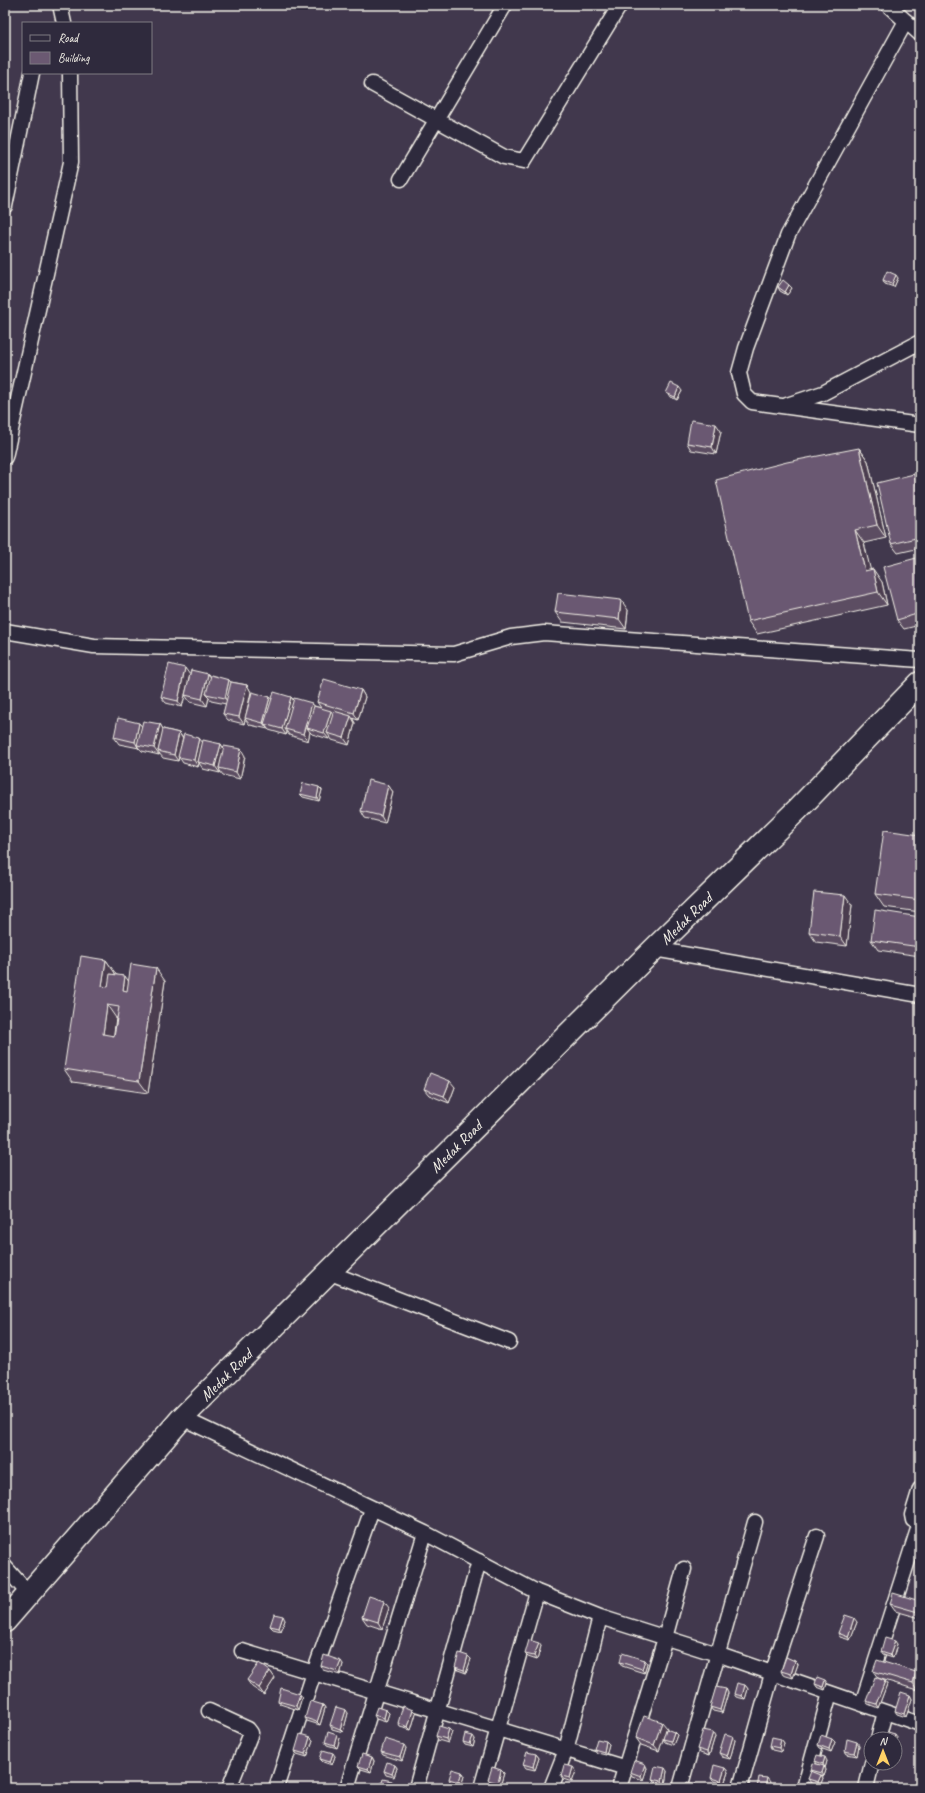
<svg xmlns="http://www.w3.org/2000/svg" width="925" height="1793" viewBox="0 0 925 1793" font-family="Caveat,sans-serif">
<style>
.lines{fill:none;stroke-linecap:round;stroke-linejoin:round}
.minor-casing{stroke:#f4f1e8;stroke-width:17}
.primary-casing{stroke:#f4f1e8;stroke-width:25}
.minor{stroke:#2f2a3d;stroke-width:14}
.primary{stroke:#2f2a3d;stroke-width:22}
.wall{fill:#5c4d62;stroke:#f4f1e8;fill-rule:evenodd}
.shaded-wall{fill:#4b3e50;stroke:#f4f1e8}
.building{fill:#6b5972;stroke:#f4f1e8;fill-rule:evenodd}
.labels{text-anchor:middle;stroke-width:4;stroke-linejoin:round;paint-order:stroke}
.street-label{font-size:16px;fill:#f4f1e8;stroke:#2f2a3d}
</style>
<rect width="100%" height="100%" fill="#41384d"/>
<filter id="ink" filterUnits="userSpaceOnUse"><feTurbulence type="fractalNoise" baseFrequency=".025" numOctaves="2"/><feDisplacementMap in="SourceGraphic" scale="8" xChannelSelector="R" yChannelSelector="G"/><feConvolveMatrix kernelMatrix="1 2 1 2 8 2 1 2 1" color-interpolation-filters="sRGB"/></filter>
<g filter="url(#ink)">
<g class="lines">
<!-- minor casing -->
<g class="minor-casing">
<path id="minor" d="M60 5 64 23
M888 5 920 34
M906 21 788 235 746 348 739 373 744 394 752 402 920 425
M372 84 504 157 524 161 620 5
M401 179 505 5
M5 206 32 73
M787 405 823 393 920 342
M5 457 71 162 70 73
M5 631 94 646 454 654 511 637 544 633 920 660
M654 949 920 995
M328 1272 509 1342
M182 1418 425 1533 537 1592 600 1617 717 1654 920 1724
M920 1489 912 1515 913 1520 920 1523
M5 1567 28 1593
M242 1651 626 1768
M862 1704 920 1523
M209 1711 248 1729 251 1733 229 1788
M878 1739 885 1712
M276 1788 314 1673 372 1509
M347 1788 425 1533
M416 1788 479 1561
M481 1788 537 1592
M551 1788 566 1750 600 1617
M619 1788 665 1638 684 1569
M680 1788 755 1522
M740 1788 772 1674 817 1536
M804 1788 830 1693
M866 1788 872 1763"/>
</g>
<!-- primary casing -->
<g class="primary-casing">
<g id="primary">
<path id="s1" d="M5 1621 182 1418 654 949 797 810 920 683"/>
</g>
</g>
<!-- minor -->
<use href="#minor" class="minor"/>
<!-- primary -->
<use href="#primary" class="primary"/>
</g>
<!-- wall -->
<path class="wall" d="M898 278 894 287 885 284 883 280Z
M789 285 792 288 787 295 780 291 778 287Z
M682 391 677 400 669 396 666 393Z
M721 431 716 454 691 450 687 443Z
M859 448 868 461 886 538 864 543 870 570 882 582 887 605 757 634 748 621Z
M914 474 920 482V548L898 553 891 544Z
M920 557V625L904 629 897 620Z
M628 610 626 629 562 622 555 612Z
M190 674H208L210 677 229 680 231 682 247 685 251 692 248 708 270 697 272 700 291 697 294 700 321 708 317 702 361 690 365 697 358 720 352 718 355 723 349 745 332 740 330 737 329 739 312 734 310 732 308 741 289 735 287 732 286 735 269 730 268 729 250 725 245 719 244 724 228 720 223 714 226 704 211 701 209 697 207 706 190 702 185 695 182 707 166 703 161 697Z
M139 723 141 726 160 724 163 729 179 733 183 738 203 743 221 744 223 748 245 756 240 779 223 775 220 771V773L203 769 199 763 198 767 183 763 179 757 178 761 163 758 159 753V755L142 751 139 748 119 744 114 737Z
M388 785 393 792 385 823 365 818 361 811Z
M322 790 319 801 303 797 300 794Z
M920 835V912L884 907 875 894Z
M852 905 847 946 816 942 809 932Z
M920 917V956L878 950 871 940Z
M106 960 115 973V974L129 981H165L148 1093 73 1082 64 1069ZM116 1018H117L114 1036Z
M455 1087 449 1103 429 1095 424 1089Z
M920 1601V1632L917 1628 920 1618 895 1611 890 1604Z
M389 1608 382 1629 367 1624 362 1617Z
M285 1620 281 1631 273 1629 270 1626Z
M857 1622 850 1640 840 1637 838 1633Z
M897 1644 893 1658 883 1655 881 1652Z
M541 1646 537 1660 528 1657 525 1654Z
M468 1656 471 1659 466 1673 458 1670 455 1667Z
M645 1660 647 1663 644 1673 622 1666 620 1662Z
M795 1661 798 1664 793 1678 783 1675 781 1671Z
M343 1664 340 1675 323 1670 321 1666Z
M270 1671 275 1678 264 1695 252 1687 247 1680Z
M873 1671 916 1672 920 1677V1681L917 1690 878 1678Z
M827 1683 825 1690 817 1687 815 1684Z
M887 1684 878 1708 868 1704 866 1701Z
M745 1685 748 1689 745 1699 736 1697 734 1694Z
M726 1689 728 1693 722 1713 713 1711 710 1707Z
M910 1695 912 1699 906 1717 897 1714 895 1711Z
M302 1697 298 1710 280 1704 278 1701Z
M323 1705 325 1708 320 1725 307 1721 305 1718Z
M413 1710 416 1713 411 1730 400 1727 398 1723Z
M348 1713 343 1732 332 1729 330 1725Z
M389 1713 386 1722 376 1719 374 1715Z
M667 1728V1730L677 1735 673 1745 665 1742 663 1739 659 1751 641 1745 636 1738Z
M452 1732 448 1743 438 1740 436 1736Z
M715 1736 709 1756 700 1753 697 1749Z
M340 1738 337 1748 327 1745 325 1742Z
M475 1739 473 1747 465 1745 463 1742Z
M781 1739 784 1743 781 1752 772 1750 770 1746Z
M313 1740 307 1757 297 1754 295 1751Z
M735 1740 730 1759 722 1757 719 1753Z
M835 1742 831 1752 820 1748 818 1745Z
M609 1744 606 1755 597 1753 594 1749Z
M859 1745 857 1756 847 1754 845 1751Z
M406 1748 402 1761 383 1755 381 1752Z
M536 1754 539 1758 535 1770 526 1768 523 1764Z
M335 1756 332 1765 323 1762 320 1759Z
M372 1757 374 1761 371 1772 361 1769 358 1766Z
M815 1761H827L825 1768 824 1767 826 1770 824 1776 821 1775 823 1778 820 1786 811 1783 808 1779 813 1772 811 1770 817 1764Z
M395 1765 397 1768 394 1777 386 1775 384 1771Z
M647 1768 643 1780 632 1776 630 1772Z
M725 1768 728 1772 724 1784 713 1781 711 1778Z
M576 1771 572 1782 563 1779 561 1776Z
M667 1771 665 1785 655 1782 652 1779Z
M462 1772 464 1776 461 1786 451 1783 449 1779Z
M504 1773 500 1786 491 1784 488 1780Z"/>
<!-- shaded-wall -->
<path class="shaded-wall" d="M896 275 898 278 894 287 892 284Z
M789 285 792 288 787 295 785 292Z
M679 387 682 391 677 400 675 397Z
M716 424 721 431 716 454 712 447Z
M859 448 868 461 886 538 877 525Z
M914 474 920 482V497Z
M855 530 864 543 874 584 865 571Z
M873 569 882 582 887 605 878 592Z
M621 600 628 610 626 629 619 619Z
M185 668 190 675 182 707 178 701Z
M208 674 213 680 206 694 209 697 207 706 202 699Z
M229 680 234 686 229 705 225 698Z
M247 685 251 692 244 724 239 717Z
M361 690 365 697 358 720 354 713Z
M270 697 274 703 264 724 268 729 263 723Z
M291 697 296 704 285 729 287 732 286 735 282 729Z
M312 703 317 710 307 728 310 732 308 741 303 734Z
M331 711 335 717 327 733 330 737 329 739 324 733Z
M351 716 355 723 349 745 344 738Z
M139 723 144 729 137 745 139 749 135 742Z
M160 724 164 731 158 751 159 753V755L154 748Z
M179 733 183 739 178 761 174 755Z
M199 738 204 744 198 762 199 763 198 767 194 760Z
M221 744 225 751 219 768 220 771V773L215 766Z
M241 749 245 756 240 779 236 772Z
M388 785 393 792 385 823 381 816Z
M319 787 322 790 319 801 317 798Z
M845 895 852 905 847 946 840 936Z
M106 960 115 973 111 999 102 986Z
M156 968 165 981 148 1093 139 1081Z
M125 976 134 989 132 1003 123 990Z
M107 1005 116 1018 112 1047 103 1034Z
M450 1081 455 1087 449 1103 444 1096Z
M384 1601 389 1608 382 1629 378 1622Z
M920 1607V1615L918 1612Z
M283 1616 285 1620 281 1631 279 1628Z
M854 1618 857 1622 850 1640 848 1637Z
M895 1641 897 1644 893 1658 890 1655Z
M539 1643 541 1646 537 1660 534 1656Z
M468 1656 471 1659 466 1673 464 1670Z
M645 1660 647 1663 644 1673 642 1669Z
M341 1661 343 1664 340 1675 337 1671Z
M795 1661 798 1664 793 1678 791 1674Z
M270 1671 275 1678 264 1695 259 1688Z
M916 1672 920 1677V1681L917 1690 913 1683Z
M825 1680 827 1683 825 1690 823 1687Z
M885 1681 887 1684 878 1708 876 1704Z
M745 1685 748 1689 745 1699 742 1696Z
M726 1689 728 1693 722 1713 720 1710Z
M300 1694 302 1697 298 1710 296 1706Z
M910 1695 912 1699 906 1717 904 1714Z
M323 1705 325 1708 320 1725 317 1722Z
M346 1710 348 1713 343 1732 340 1729Z
M386 1710 389 1713 386 1722 384 1718Z
M413 1710 416 1713 411 1730 408 1727Z
M662 1722 667 1728 659 1751 654 1745Z
M449 1729 452 1732 448 1743 446 1739Z
M674 1732 677 1735 673 1745 671 1741Z
M713 1732 715 1736 709 1756 707 1752Z
M895 1734 897 1737 895 1747V1739H894Z
M337 1735 340 1738 337 1748 334 1745Z
M473 1736 475 1739 473 1747 470 1744Z
M733 1736 735 1740 730 1759 727 1756Z
M310 1737 313 1740 307 1757 305 1754Z
M781 1739 784 1743 781 1752 779 1748Z
M832 1739 835 1742 831 1752 829 1749Z
M606 1741 609 1744 606 1755 604 1752Z
M857 1742 859 1745 857 1756 854 1753Z
M404 1745 406 1748 402 1761 400 1757Z
M333 1753 335 1756 332 1765 330 1762Z
M536 1754 539 1758 535 1770 533 1767Z
M372 1757 374 1761 371 1772 368 1769Z
M825 1757 827 1761 825 1768 823 1764Z
M645 1764 647 1768 643 1780 641 1776Z
M395 1765 397 1768 394 1777 392 1774Z
M824 1766 826 1770 824 1776 822 1773Z
M573 1767 576 1771 572 1782 570 1778Z
M665 1768 667 1771 665 1785 662 1781Z
M725 1768 728 1772 724 1784 721 1781Z
M501 1770 504 1773 500 1786 498 1783Z
M462 1772 464 1776 461 1786 459 1782Z
M821 1775 823 1778 820 1786 818 1782Z
M767 1778 770 1782 768 1788H765Z
M392 1781 394 1785 393 1788H390Z
M696 1784 698 1788H695Z"/>
<!-- building -->
<path class="building" d="M887 271 896 275 892 284 883 280Z
M783 280 789 285 785 292 778 287Z
M671 383 679 387 675 397 666 393Z
M691 420 716 424 712 447 687 443Z
M859 448 877 525 855 530 865 571 873 569 878 592 748 621 716 480 787 462Z
M914 474 920 497V537L891 544 877 483Z
M920 557V613L897 620 883 567Z
M558 593 621 600 619 619 555 612Z
M169 664 185 668 178 701 161 697Z
M191 670 208 674 202 699 185 695Z
M211 675 229 680 225 698 206 694Z
M324 679 361 690 354 713 317 702Z
M231 682 247 685 239 717 223 714Z
M252 692 270 697 263 723 245 718Z
M274 692 291 697 282 729 264 724Z
M294 698 312 703 303 734 285 729Z
M314 706 331 711 324 733 307 728Z
M334 711 351 716 344 738 327 733Z
M118 718 139 723 135 742 114 737Z
M143 721 160 724 154 748 137 745Z
M163 729 179 733 174 755 158 751Z
M184 734 199 738 194 760 178 757Z
M203 740 221 744 215 766 198 762Z
M224 746 241 749 236 772 219 768Z
M368 780 388 785 381 816 361 811Z
M303 783 319 787 317 798 300 794Z
M884 830 920 835V900L875 894Z
M814 892 845 895 840 936 809 932Z
M875 910 920 917V947L871 940Z
M81 956 106 960 102 986 108 987 110 974 125 976 123 990 127 991 131 964 156 968 139 1081 64 1069ZM107 1005 119 1007 114 1036 103 1034Z
M430 1073 450 1081 444 1096 424 1089Z
M893 1593 920 1601V1607L918 1612 890 1604Z
M369 1596 384 1601 378 1622 362 1617Z
M274 1614 283 1616 279 1628 270 1626Z
M845 1615 854 1618 848 1637 838 1633Z
M920 1618V1628H917Z
M885 1638 895 1641 890 1655 881 1652Z
M529 1640 539 1643 534 1656 525 1654Z
M459 1653 468 1656 464 1670 455 1667Z
M622 1653 645 1660 642 1669 620 1662Z
M324 1655 341 1661 337 1671 321 1666Z
M786 1657 795 1661 791 1674 781 1671Z
M877 1660 916 1672 913 1683 873 1671Z
M259 1663 270 1671 259 1688 247 1680Z
M817 1677 825 1680 823 1687 815 1684Z
M875 1677 885 1681 876 1704 866 1701Z
M737 1683 745 1685 742 1696 734 1694Z
M716 1687 726 1689 720 1710 710 1707Z
M281 1688 300 1694 296 1706 278 1701Z
M901 1692 910 1695 904 1714 895 1711Z
M310 1701 323 1705 317 1722 305 1718Z
M403 1706 413 1710 408 1727 398 1723Z
M336 1707 346 1710 340 1729 330 1725Z
M377 1707 386 1710 384 1718 374 1715Z
M644 1716 662 1722 654 1745 636 1738Z
M439 1726 449 1729 446 1739 436 1736Z
M666 1729 674 1732 671 1741 663 1739Z
M703 1730 713 1732 707 1752 697 1749Z
M328 1732 337 1735 334 1745 325 1742Z
M888 1732 895 1734 894 1739H886Z
M300 1734 310 1737 305 1754 295 1751Z
M465 1734 473 1736 470 1744 463 1742Z
M725 1734 733 1736 727 1756 719 1753Z
M821 1735 832 1739 829 1749 818 1745Z
M772 1737 781 1739 779 1748 770 1746Z
M385 1739 404 1745 400 1757 381 1752Z
M597 1739 606 1741 604 1752 594 1749Z
M847 1739 857 1742 854 1753 845 1751Z
M323 1750 333 1753 330 1762 320 1759Z
M527 1752 536 1754 533 1767 523 1764Z
M362 1754 372 1757 368 1769 358 1766Z
M817 1755 825 1757 823 1764 815 1761Z
M634 1760 645 1764 641 1776 630 1772Z
M387 1762 395 1765 392 1774 384 1771Z
M813 1763 824 1766 822 1773 811 1770Z
M564 1765 573 1767 570 1778 561 1776Z
M714 1765 725 1768 721 1781 711 1778Z
M655 1766 665 1768 662 1781 652 1779Z
M492 1767 501 1770 498 1783 488 1780Z
M452 1769 462 1772 459 1782 449 1779Z
M811 1771 821 1775 818 1782 808 1779Z
M759 1777 767 1778 765 1788H757Z
M383 1779 392 1781 390 1788H380Z
M687 1782 696 1784 695 1788H685Z
M807 1782 816 1785 815 1788H805Z
M449 1783 458 1786 457 1788H447Z
M314 1785 320 1788H312Z
M516 1786 522 1788H515Z"/>
</g>
<g class="labels">
<!-- street labels -->
<g class="street-label">
<text dy="6" stroke="none"><textPath href="#s1" startOffset="979">Medak Road</textPath></text>
<text dy="6" stroke="none"><textPath href="#s1" startOffset="655">Medak Road</textPath></text>
<text dy="6" stroke="none"><textPath href="#s1" startOffset="331">Medak Road</textPath></text>
</g>
</g>
<!-- margin -->
<rect width="925" height="1793" fill="none" stroke="#2f2a3d" stroke-width="20"/>
<rect x="10" y="10" width="905" height="1773" fill="none" stroke="#f4f1e8" stroke-width="1.5" filter="url(#ink)"/>
<!-- legend -->
<rect x="22" y="22" width="130" height="52" fill="#2f2a3d" stroke="#7e7a81"/>
<rect x="30" y="35" width="20" height="6" fill="#2f2a3d" stroke="#7e7a81"/>
<text x="58" y="42" font-size="12" fill="#f4f1e8">Road</text>
<rect x="30" y="52" width="20" height="12" fill="#6b5972" stroke="#7e7a81"/>
<text x="58" y="62" font-size="12" fill="#f4f1e8">Building</text>
<!-- north arrow -->
<g transform="translate(883 1751)"><circle r="19" fill="#2f2a3d" stroke="#7e7a81"/>
<path d="M0-3L7 15L0 10L-7 15Z" fill="#ffd166"/>
<text y="-6" font-size="11" font-weight="bold" text-anchor="middle" fill="#f4f1e8">N</text>
</g>
</svg>
